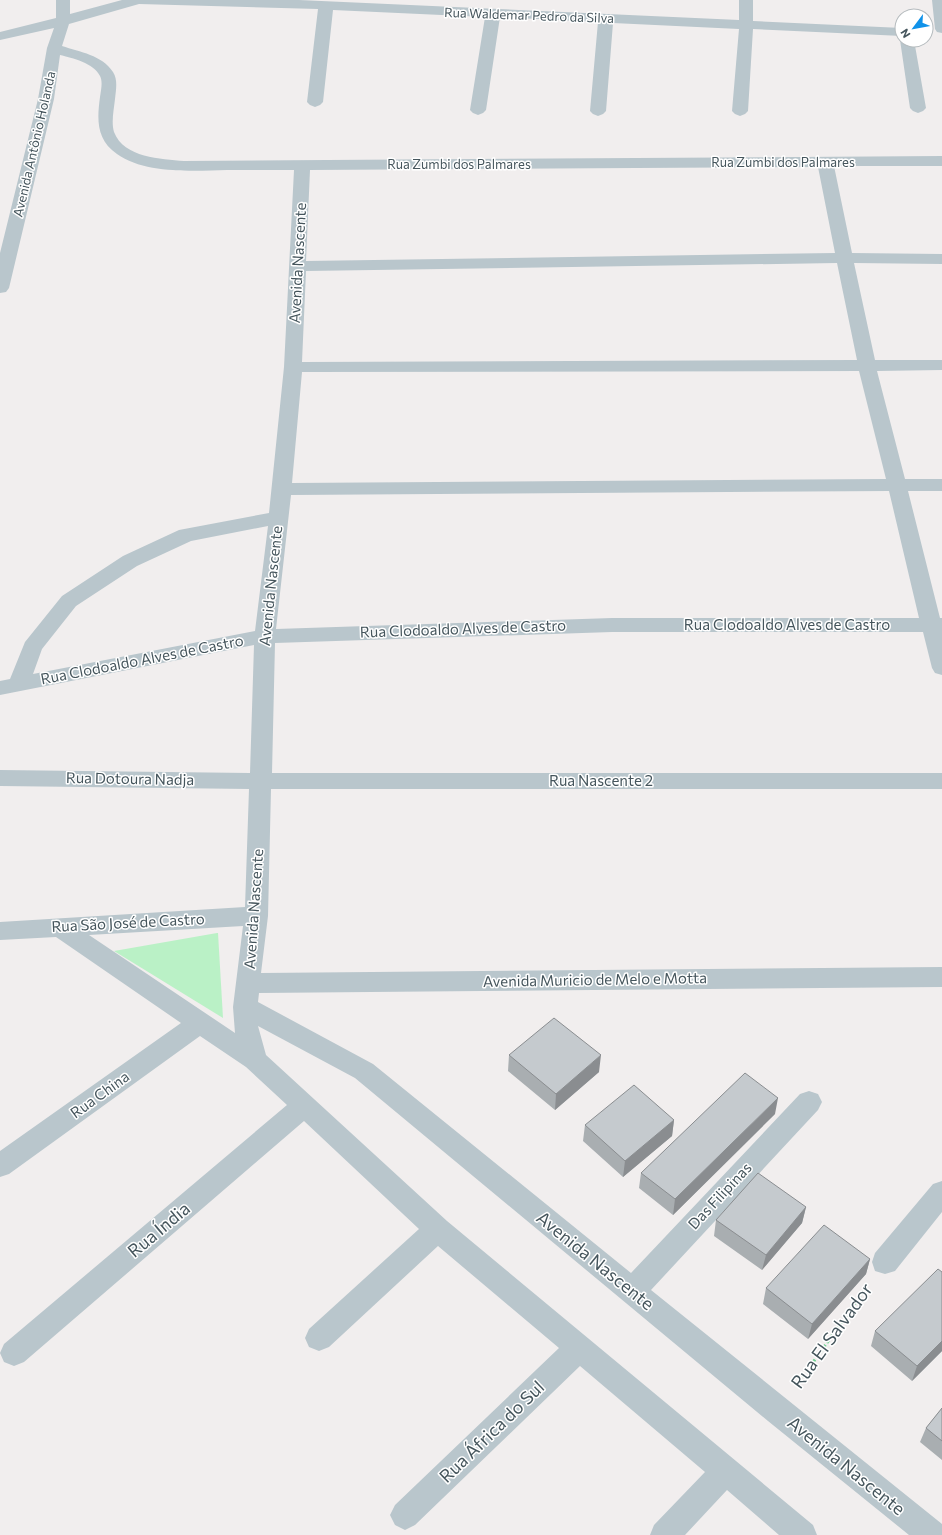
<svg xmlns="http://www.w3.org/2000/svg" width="942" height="1535" viewBox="0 0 942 1535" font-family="Commissioner,sans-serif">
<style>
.green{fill:#baf1c6}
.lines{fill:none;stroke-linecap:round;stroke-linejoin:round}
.path{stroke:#70d192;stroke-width:3;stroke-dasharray:3.5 2.5;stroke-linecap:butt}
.minor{fill:#b9c6cc;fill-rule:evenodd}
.wall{fill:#a9aeb1}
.shaded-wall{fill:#8a8d90}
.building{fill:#c5cace;stroke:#8a8d90}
.labels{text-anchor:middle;stroke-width:3;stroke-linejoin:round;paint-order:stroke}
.far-street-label{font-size:13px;fill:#45555c;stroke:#fff}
.street-label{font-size:15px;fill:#45555c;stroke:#fff}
.near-street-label{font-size:18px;fill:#45555c;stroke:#fff}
</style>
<rect width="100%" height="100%" fill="#f1eeee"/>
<!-- green -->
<path class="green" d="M218 933 223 1018 114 951 217 933Z"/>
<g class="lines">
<!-- path -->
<path class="path" d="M799 1382 866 1288"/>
<!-- minor -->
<path class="minor" d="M56 0H70V14L122 0H299L739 20V0H753V21L902 28V36L753 29 748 111 745 114 740 116 735 114 732 111 739 29 613 23 606 111 603 114 598 116 593 114 590 111 598 22 500 17 486 110 483 113 478 115 473 113 470 110 485 17 333 10 323 102 320 105 315 107 310 105 307 102 318 9 139 4 69 24 62 46C80 52 102 55 113 72 118 80 116 89 115 99 114 109 111 122 114 132 124 158 161 159 184 161L942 156V166H834L852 253 942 254V264L854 263 875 360H942V370L877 371 905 479H942V491H908L940 618H942V675L935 673 932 668 923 632H612L275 643 272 773H942V789H271L268 916 261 973 942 967V987L259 993 258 1002 373 1064 631 1273 800 1094 809 1091 818 1094 822 1102 818 1110 651 1290 942 1524V1535H909L768 1421 355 1078 258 1026 266 1055 447 1221 813 1525 817 1535H779L727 1490 685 1535H650L654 1525 705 1472 580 1366 415 1525 405 1530 395 1525 390 1515 395 1505 559 1348 438 1246 329 1347 319 1351 309 1347 305 1338 309 1329 419 1229 304 1121 24 1362 14 1366 4 1362 0 1353 4 1344 287 1105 246 1067 200 1036 9 1174 0 1177V1151L181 1023 56 937 0 940V922L245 907 249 789 0 786V770L250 773 254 645 0 695V681L10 679 25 642 62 596 123 556 179 530 269 513 284 367 294 170C271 170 249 170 227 170 193 171 145 174 117 154 96 140 97 119 100 97 101 90 103 82 100 76 94 63 72 58 60 55L54 99 9 288 6 292 0 293V253L38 99 47 48 54 28 0 40V32L56 18ZM818 167 835 253 306 261 310 170ZM837 263 857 360 302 362 306 271ZM859 371 886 479 292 483 302 372ZM889 491 919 618H612L276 629 291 495ZM268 526 255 631 33 674 42 649 76 606 137 566 191 541ZM243 926 233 1007 235 1033 89 935Z
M932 0H942V33L937 32 935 29Z
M902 37V40H914L926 108 923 111 918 113 913 111 910 108 900 40Z
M942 1181V1212L895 1271 885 1274 875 1271 872 1262 875 1253 933 1184Z"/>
</g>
<!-- wall -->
<path class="wall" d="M509 1055 599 1072 555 1110 508 1071Z
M775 1114 673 1215 639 1188 641 1173Z
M674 1120 672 1136 623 1177 583 1141 585 1125Z
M806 1207 802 1223 762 1270 714 1236 716 1220Z
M870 1259 866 1274 808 1339 763 1304 766 1288Z
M875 1331 942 1351 912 1381 871 1346Z
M942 1408V1460L920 1442 926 1428Z"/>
<!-- shaded-wall -->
<path class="shaded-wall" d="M601 1055 599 1072 555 1110 556 1094Z
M778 1098 775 1114 673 1215 675 1199Z
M674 1120 672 1136 623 1177 625 1161Z
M806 1207 802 1223 762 1270 766 1255Z
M870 1259 866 1274 808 1339 812 1324Z
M942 1341V1351L912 1381 917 1366Z"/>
<!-- building -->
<path class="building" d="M554 1018 601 1055 556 1094 509 1055Z
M745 1073 778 1098 675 1199 641 1173Z
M634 1085 674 1120 625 1161 585 1125Z
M758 1173 806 1207 766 1255 716 1220Z
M824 1225 870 1259 812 1324 766 1288Z
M938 1269 942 1272V1341L917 1366 875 1331Z
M942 1408V1441L926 1428Z"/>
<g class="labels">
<!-- far-street labels -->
<g class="far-street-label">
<text transform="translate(529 15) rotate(2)" y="5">Rua Waldemar Pedro da Silva</text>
<text transform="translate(34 144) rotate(-77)" y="5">Avenida Antônio Holanda</text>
<text x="783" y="167">Rua Zumbi dos Palmares</text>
<text x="459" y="169">Rua Zumbi dos Palmares</text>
</g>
<!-- street labels -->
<g class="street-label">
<text transform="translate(298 263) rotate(-87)" y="5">Avenida Nascente</text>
<text transform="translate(271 586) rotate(-84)" y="5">Avenida Nascente</text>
<text x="787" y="630">Rua Clodoaldo Alves de Castro</text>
<text transform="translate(463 629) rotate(-2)" y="5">Rua Clodoaldo Alves de Castro</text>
<text transform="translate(142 660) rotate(-11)" y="5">Rua Clodoaldo Alves de Castro</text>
<text transform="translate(130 779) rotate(1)" y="5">Rua Dotoura Nadja</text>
<text x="601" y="786">Rua Nascente 2</text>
<text transform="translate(254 909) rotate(-86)" y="5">Avenida Nascente</text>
<text transform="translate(128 923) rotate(-3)" y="5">Rua São José de Castro</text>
<text transform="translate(595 980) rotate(-1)" y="5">Avenida Muricio de Melo e Motta</text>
<text transform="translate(100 1095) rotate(-36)" y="5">Rua China</text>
<text transform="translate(720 1196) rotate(-47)" y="5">Das Filipinas</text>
</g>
<!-- near-street labels -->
<g class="near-street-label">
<text transform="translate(159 1230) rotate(-40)" y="6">Rua Índia</text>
<text transform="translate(595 1261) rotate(39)" y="6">Avenida Nascente</text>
<text transform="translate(832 1336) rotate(-54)" y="6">Rua El Salvador</text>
<text transform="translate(492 1432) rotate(-44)" y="6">Rua África do Sul</text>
<text transform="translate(846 1466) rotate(39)" y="6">Avenida Nascente</text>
</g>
</g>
<!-- north arrow -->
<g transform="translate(914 28) rotate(238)"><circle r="19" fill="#ffffff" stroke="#b5bbbe"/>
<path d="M0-3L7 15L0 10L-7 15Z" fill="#1092e9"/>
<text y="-6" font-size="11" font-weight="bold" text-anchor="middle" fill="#45555c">N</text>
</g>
</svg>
